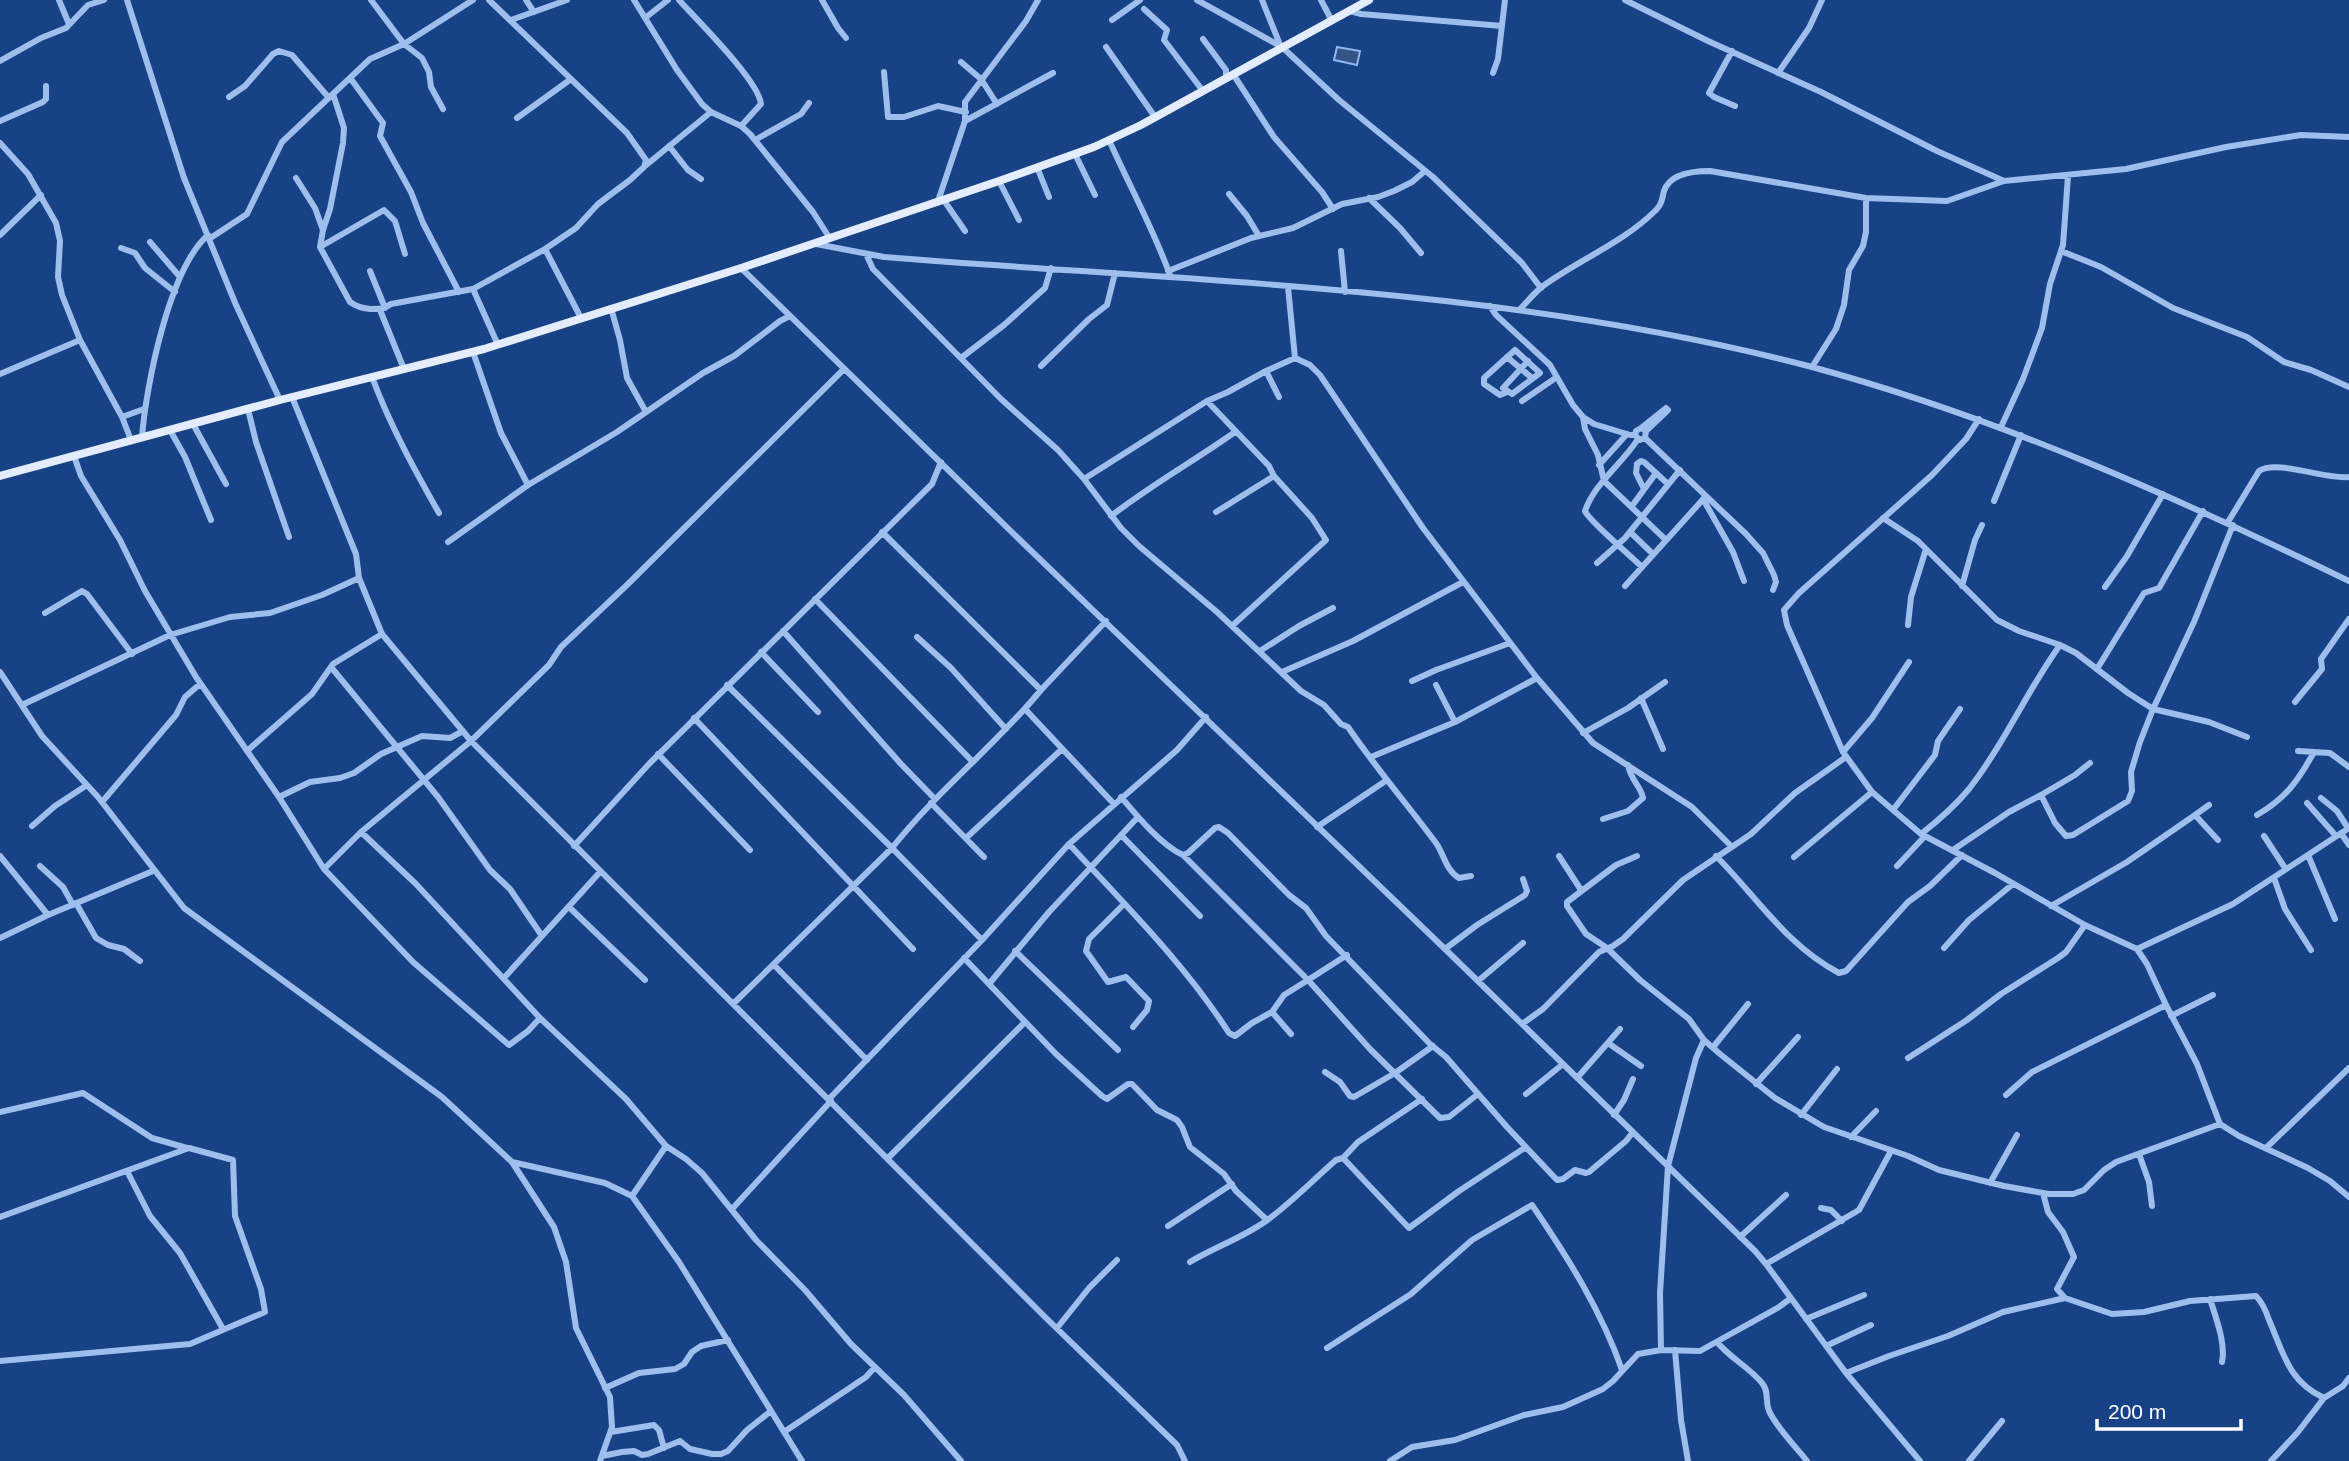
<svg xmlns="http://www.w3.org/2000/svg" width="2349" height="1461" viewBox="0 0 2349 1461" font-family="Arial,sans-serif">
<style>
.water{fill:#345487;stroke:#90b8f0;stroke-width:2}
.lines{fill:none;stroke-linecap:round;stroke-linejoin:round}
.minor{stroke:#9ebeed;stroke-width:6}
.major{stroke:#e4edff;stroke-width:8}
</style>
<rect width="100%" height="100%" fill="#184286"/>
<!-- water -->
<path class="water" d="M1337 47 1360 51 1357 65 1334 60Z"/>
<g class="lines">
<!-- minor -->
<path class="minor" d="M59 0 69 24
M127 0 184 178 236 305 280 400
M371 0 404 44 422 58 429 72 431 87 443 109
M526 0 534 12
M634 0 677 70 702 104 711 112 741 126 750 134 813 212 829 237
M679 0C697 20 759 81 761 104L741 126
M822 0 838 28 846 38
M1197 0 1282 47 1339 100 1433 177 1522 263 1541 288
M1262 0 1281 47
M1321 0 1332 21
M1625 0 1708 41 1821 92 1937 151 2004 181
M1144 9 1167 30 1164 40 1203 91
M1350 11 1361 14 1502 26
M645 18 668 0
M511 20 567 0
M1112 20 1140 0
M1203 39 1226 70V78
M1106 47 1155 117
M1732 51 1709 93 1714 97 1735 106
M0 61 41 38 66 28 88 5 104 0
M961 62 981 79 997 104
M884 72 888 117H904L938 106 966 112
M1493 73 1498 59 1505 0
M1778 73 1809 28 1822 0
M1233 74 1274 137 1322 192 1333 209
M351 79 383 123 380 136 411 192 423 223 459 292
M333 94 344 128 343 143 330 209 323 230 320 247 350 302C361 310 380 312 391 304L473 289 545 249 576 228 598 204 630 180 644 167 646 160 627 133 489 0
M229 97 245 86 273 54 279 51 292 55 329 98
M517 118 571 79
M0 121 43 102 46 99V86
M965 121 1053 73
M755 140 801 114 809 103
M1109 140C1129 185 1153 228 1170 275
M0 143 28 174 56 223 60 241 58 277 62 295 80 340 122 417 131 440
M669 146 688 170 701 179
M1075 154 1095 195
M645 166 711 112
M1037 167 1049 197
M296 178 315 208 323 230
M999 181 1019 220
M1229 194 1247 216 1259 236
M1369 198 1400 228 1421 253
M943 199 965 231
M938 201 965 121V102L1026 21 1038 0
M0 235 41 195
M209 239 247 214 282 142 370 59 404 44 473 0
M150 242 180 277
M816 244 884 257C1194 282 1510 287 1812 367 2000 418 2175 497 2349 581
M320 247 384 210 395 221 405 254
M121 248 135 253 145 268 175 292
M545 249 581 318
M1341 251 1345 292
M2061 251 2101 267 2173 308 2247 337 2284 362 2311 370 2349 387
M866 254 873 269 1001 399 1058 450 1084 479 1121 528 1139 546 1217 612 1301 691 1324 705 1341 724 1348 727C1375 767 1407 804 1436 843 1444 854 1446 871 1459 878L1471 876
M741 268 1022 542 1445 949 1755 1251 1766 1264 1846 1373 1920 1461
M370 271 385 308
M1168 271 1251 238 1293 228 1342 204 1378 197 1394 191 1412 182 1425 171
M1288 287 1295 358
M473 289 498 345
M1490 306 1496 315 1550 365 1573 405 1583 417 1594 424 1630 435H1635L1640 440 1645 438 1646 431 1641 428 1636 431 1635 435
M611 308 620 340 627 378 646 412
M1520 309C1528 301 1535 292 1543 286 1580 259 1623 243 1656 210 1662 204 1662 199 1664 191 1670 173 1694 171 1710 171L1866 198 1947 201 2004 181 2126 169 2226 147 2301 135 2349 137
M380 310 404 369
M473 352 501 433 528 485
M1507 357 1532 378
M961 358 1004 325 1045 288 1051 268
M1041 366 1089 319 1107 305 1115 273
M1812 367 1836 329 1844 305 1849 270 1863 246 1866 232V198
M1266 371 1279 397
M0 374 80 340
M372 377C390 425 414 469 439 513
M1507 392 1500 395 1484 384V378L1515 350 1540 373 1512 394 1503 388 1528 361
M292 397 356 554 359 578 382 634 471 741 1045 1317 1177 1445 1185 1461
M1207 401 1269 466 1274 476 1312 518 1326 540 1232 626
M1522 401 1557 377
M248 409 256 442 289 537
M122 417 144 409
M1583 417 1585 429 1598 455 1604 481 1666 540
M1979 419 1966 439 1932 475 1799 593 1784 610 1787 625 1843 752 1872 792 1921 834 1995 873 2085 925 2137 949 2147 964 2166 1005 2197 1064 2220 1124 2239 1136 2308 1168 2330 1181 2349 1197
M193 424 226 484
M2001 427 2023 379 2042 328 2050 284 2063 245 2068 176
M1641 428 1666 408 1668 410 1646 431
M170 430 185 457 211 520
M142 437C146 386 169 269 208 235
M1645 438 1746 534 1763 553 1774 575 1776 582 1773 590
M1638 439C1622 464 1594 484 1585 511 1588 520 1631 556 1641 566
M74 456 81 476 120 540 145 591 196 677 279 797 324 869 413 962 509 1045 528 1031 540 1018 626 1099 666 1146 632 1196
M1637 464 1641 461 1644 462 1668 484
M1637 464 1636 473 1644 489
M1599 465 1627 434
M1084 479 1207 401 1228 392 1266 371 1295 358 1310 365 1320 375 1423 528 1537 678 1593 743 1692 807 1731 846
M1703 499 1733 552 1744 581
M1994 501 2021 435
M1632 506 1656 473
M1216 512 1274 476
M1111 516C1151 485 1194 461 1235 432
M1883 518 1918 541 1997 620 2019 631 2060 645 2076 653 2128 693 2153 709 2209 722 2247 737
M2228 522 2259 471C2277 459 2325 480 2349 477
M882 532 1041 690 1106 621
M1630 532 1653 554
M448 542 528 485 617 432 703 373 734 356 780 321 790 316
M1597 563 1625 538 1680 470
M1625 586 1706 496
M1962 586 1975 540 1982 525
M2105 587 2127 556 2163 494
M815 599 973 762
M45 613 82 591 87 594 132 654
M1908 625 1911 597 1926 549
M783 631 901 764 935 799
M917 637 951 668 1006 729
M1260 651 1299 626 1333 608
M761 652 818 712
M331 667 438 797 490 870 510 889 542 936
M2097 669 2144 593 2159 588 2203 511
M0 672 42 736 98 797 184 908 442 1097 512 1162 554 1227 566 1262 576 1328 610 1397 612 1427 600 1461
M1282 672 1353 641 1463 582
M1412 681 1436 670 1510 643
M727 685 892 848 733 1004
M1436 685 1455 722
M1641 698 1663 749
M2295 702 2322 669 2321 659 2349 619
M22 705 170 635 230 617 270 613 322 595 359 578
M1025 709 1114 804
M694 718 913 949
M1583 733 1628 708 1665 682
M247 751 312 694 333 664 382 634
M2298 751 2330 753 2349 767
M1843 752 1872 718 1909 662
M658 754 750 850
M1371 757 1455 722 1537 678
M2041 795 2075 775 2090 763
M279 797 310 782 340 778 354 773 381 754 422 736 450 738 463 731
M1121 797C1137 816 1161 845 1183 855L1188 853 1215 828 1219 827 1228 833 1289 895 1306 908 1326 936 1430 1044 1446 1057 1507 1127 1557 1180 1563 1179 1575 1170 1586 1173 1589 1172 1626 1141 1633 1132
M2321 798 2337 811 2348 828
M102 802 176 715 185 697 200 684
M931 803 984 857
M2307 803 2336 836
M1893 810 1935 755 1938 741 1960 709
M2195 815 2209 805
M2257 815C2286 798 2298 781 2314 752
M1603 819 1628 811 1643 798C1641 786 1631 781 1628 765
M32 826 55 806 87 785
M1317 827 1387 780
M361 832 416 884 540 1018
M2341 833 2349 845
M1921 834C1939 820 1955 806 1969 789 2004 744 2027 691 2060 645
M1121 835 1200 916
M2264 836 2285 868
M966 838 1062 749
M1069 844C1125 905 1185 964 1229 1033L1235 1036 1252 1023 1272 1012
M574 846 649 764 932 484 941 462
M1953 850 2009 812 2041 795 2055 823 2066 836 2073 835 2128 801 2132 791 2131 772 2140 742 2153 709 2194 622 2233 525
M1183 855 1308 980 1347 955
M2308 855 2335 919
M0 856 48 915
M1559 856 1581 890
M1637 856 1616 865 1567 902V906L1586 934 1607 948 1640 980 1689 1019 1704 1040 1720 1054 1775 1098 1824 1127 1908 1156 1939 1170 2004 1186 2049 1194H2073L2084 1190 2104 1170 2116 1162 2220 1124
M1716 856C1756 896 1787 946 1839 973L1846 971 1908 902 1930 886 1962 855
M1794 857 1872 792
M40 866 63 887 73 905
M1897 866 1925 836
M324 869 361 832 471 741 549 665 561 647 627 585 844 369
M2274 878 2285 909 2311 950
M76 903 96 938 108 945 124 949 140 961
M1124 904 1089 939 1086 951 1108 982 1126 977 1149 1001 1147 1010 1133 1027
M2051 906 2127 862 2195 815 2218 840
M569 907 645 980
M0 938 48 915 153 871
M982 940 892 848C937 791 995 746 1041 690
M1944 948 1969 920 2013 884
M1445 949 1477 925 1525 895 1527 891 1523 879
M2137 949 2233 904 2349 828
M1015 951 1118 1050
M964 958 1056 1054 1102 1096 1107 1099 1128 1084H1132L1157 1110 1177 1120 1182 1127 1190 1147 1224 1174 1236 1191 1267 1220
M774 965 867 1060
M504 978 600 872
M1478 981 1523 943
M989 984 1049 912 1138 817
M2171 1016 2213 995
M1522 1024 1543 1009 1599 952 1613 946 1623 939 1683 880 1751 834 1795 793 1846 757
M1291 1034 1272 1012 1284 995 1308 980 1370 1049 1440 1118 1449 1117 1478 1094
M1608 1043 1641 1066
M1714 1046 1748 1004
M1908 1058 1967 1020 2001 994 2058 958 2066 952 2085 925
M1325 1072 1340 1082 1350 1096 1354 1097 1395 1073 1433 1046
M1577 1078 1620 1029
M1756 1084 1798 1037
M1526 1094 1563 1064
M2006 1095 2032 1072 2166 1005
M829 1099 982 940 1069 844 1177 750 1206 717
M0 1112 83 1093 152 1138 187 1148
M1614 1115 1624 1100 1633 1079
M1801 1115 1837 1069
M1851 1137 1876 1111
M666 1146 686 1159 702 1173 756 1240 805 1290 851 1344 904 1395 961 1461
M2266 1148 2349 1068
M2139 1154 2149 1182 2152 1206
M888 1158 1025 1022
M1343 1158 1358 1142 1422 1099
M512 1162 605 1183 632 1196 679 1262 802 1461
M127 1171 150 1216 180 1253 223 1329
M1990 1183 2017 1135
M1821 1208 1831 1210 1842 1221
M732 1209 831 1101
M0 1217 189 1148 233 1160 235 1216 261 1289 265 1312 190 1344 0 1361
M1168 1226 1232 1184
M1740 1237 1786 1195
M1190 1262C1215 1247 1242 1238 1266 1221 1291 1203 1313 1180 1336 1160L1343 1158 1409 1228 1459 1191 1526 1147
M1766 1264 1859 1210 1891 1151
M2065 1298 2112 1314 2144 1312 2190 1301 2256 1296C2263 1303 2266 1311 2269 1320 2284 1354 2288 1381 2324 1398
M2210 1299C2216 1318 2226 1344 2222 1362
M1806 1319 1864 1295
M1057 1328 1089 1288 1117 1260
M1717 1342C1730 1358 1749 1367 1762 1383 1770 1392 1764 1402 1770 1413 1779 1430 1795 1446 1807 1461
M1826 1346 1871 1325
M1327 1348 1411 1294 1472 1240 1532 1205C1567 1256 1602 1312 1622 1370
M1661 1350 1660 1293 1668 1166 1696 1058 1704 1040
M1675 1350 1681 1420 1688 1461
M1846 1373 1889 1356 1948 1336 2003 1312 2065 1298 2057 1289 2074 1257 2063 1232 2048 1212 2043 1193
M605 1388 639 1373 675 1369 684 1364 692 1352 701 1346 728 1340
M611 1432 654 1425 659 1430 664 1448
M784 1432 866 1377 875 1367
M602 1456 622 1452 634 1451 642 1455 648 1454 680 1441 690 1449 712 1454H721L728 1451 747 1430 771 1411
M1390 1461 1412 1447 1455 1440 1524 1415 1563 1407 1603 1389 1613 1381 1638 1354 1661 1350 1700 1351 1779 1307 1791 1298
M1969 1461 2002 1421
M2271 1461 2298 1432 2324 1398 2343 1386 2349 1378"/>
<!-- major -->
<path class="major" d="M0 476 280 400 484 349 741 268 999 181 1094 147 1141 125 1369 0"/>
</g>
<!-- scale -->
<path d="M2097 1419v10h144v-10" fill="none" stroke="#ffffff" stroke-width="3.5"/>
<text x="2108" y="1419" font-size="21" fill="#ffffff" stroke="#184286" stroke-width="5" paint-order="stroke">200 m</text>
</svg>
